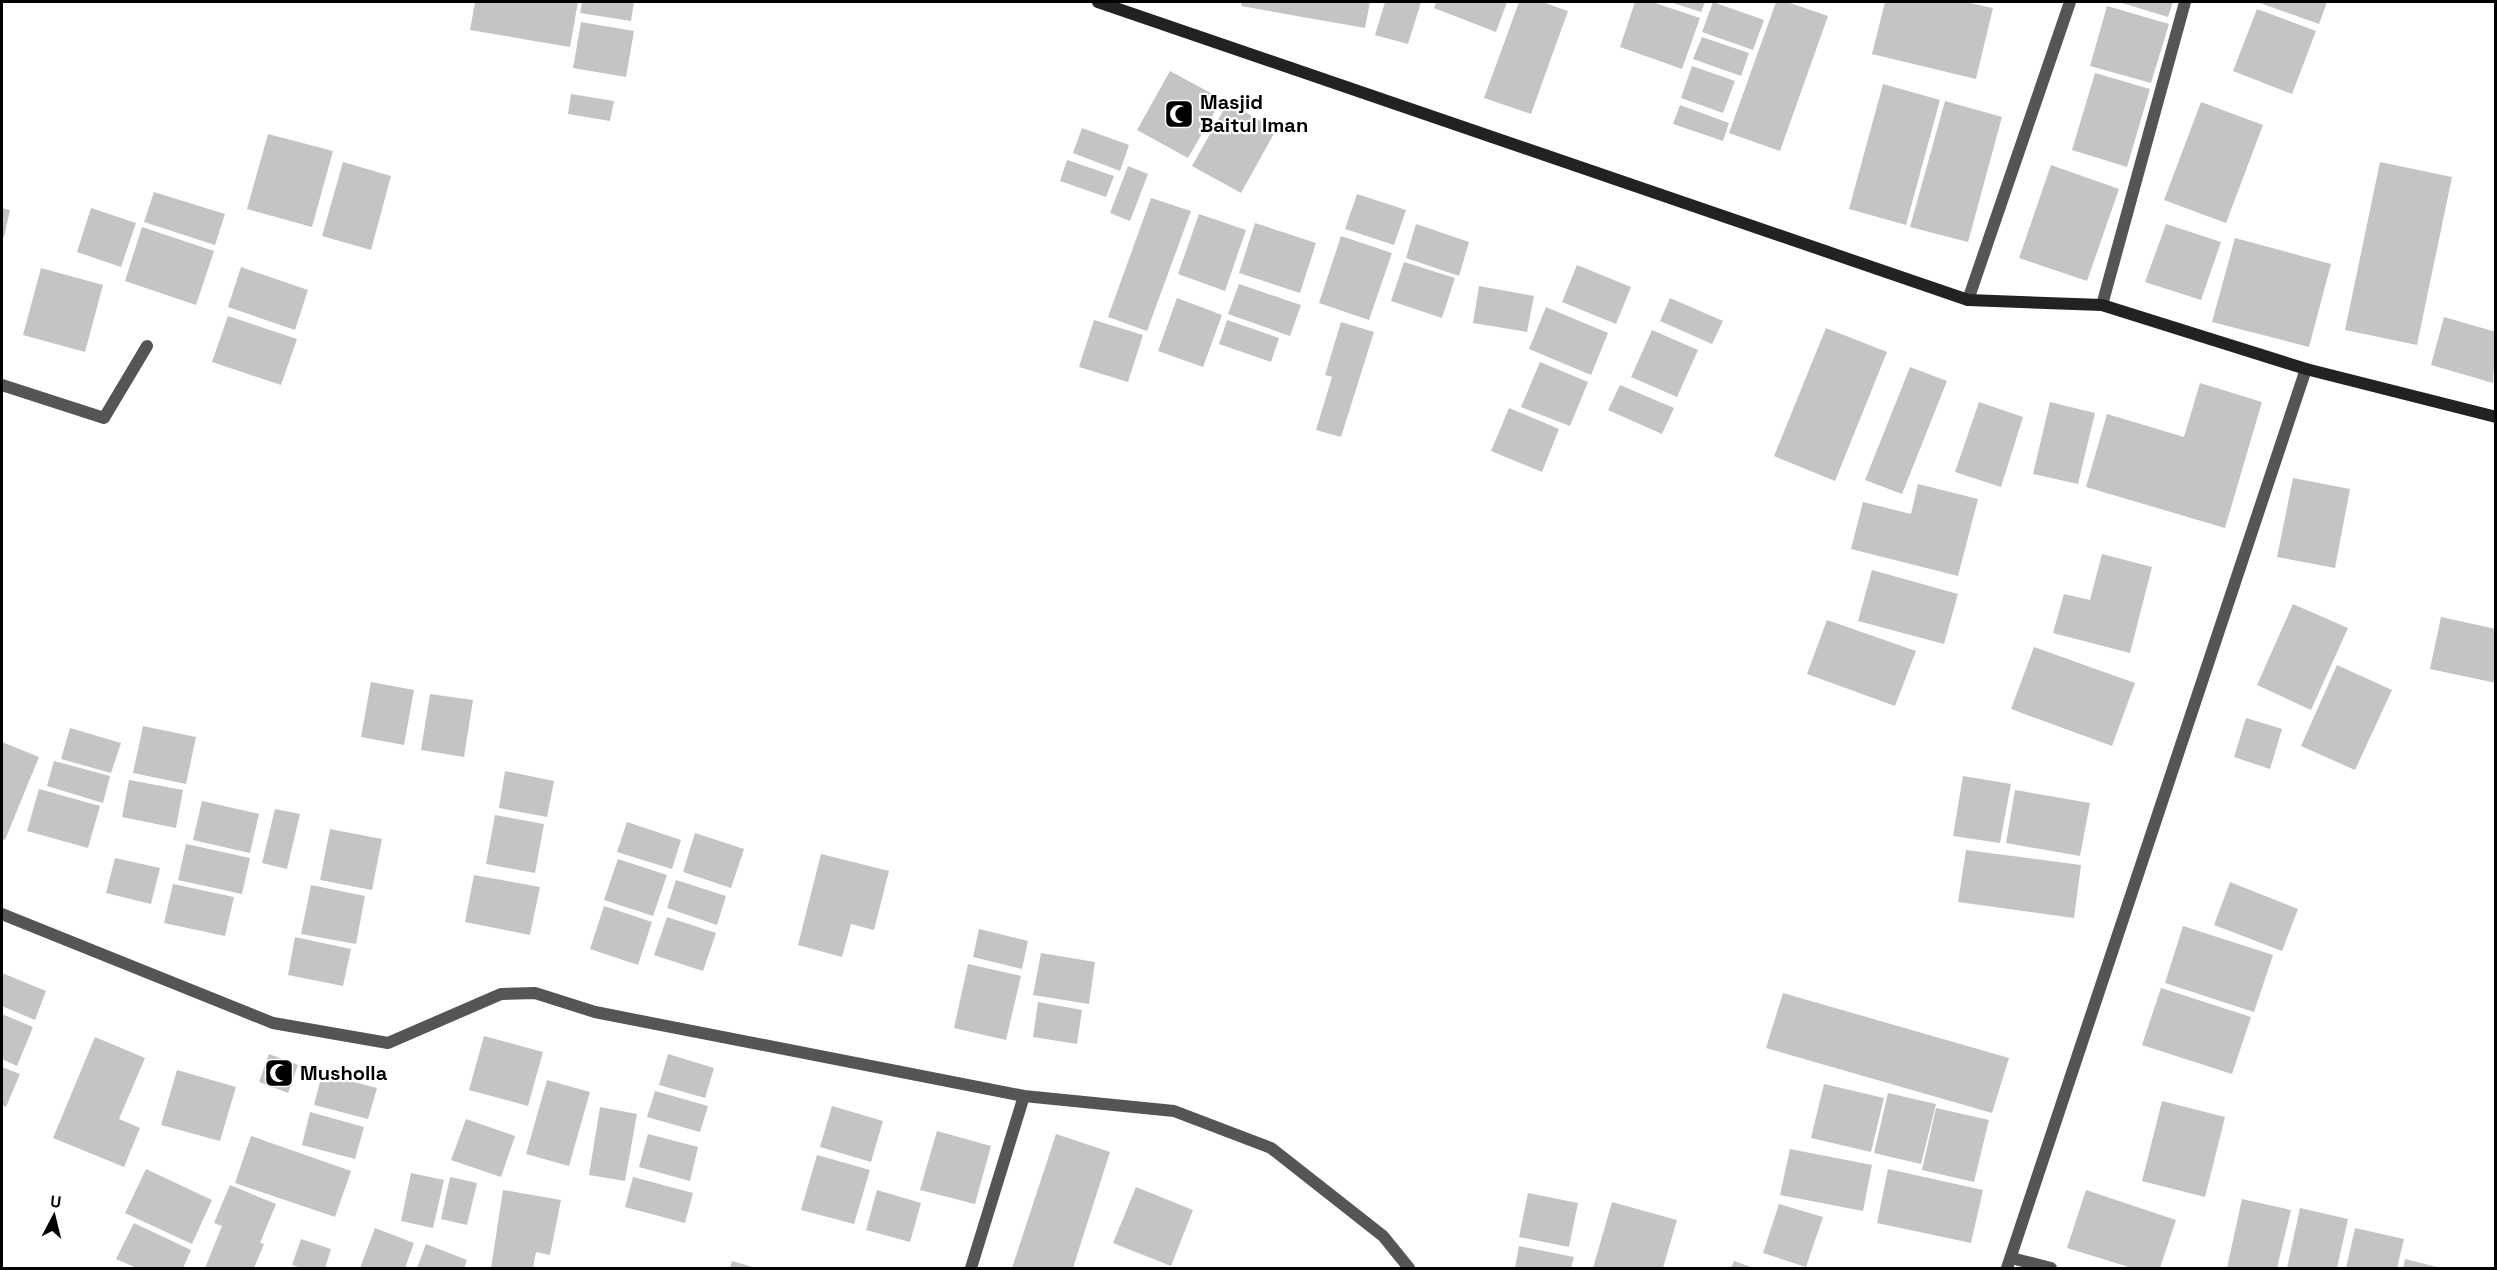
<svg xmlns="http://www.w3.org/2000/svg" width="2497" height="1270" viewBox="0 0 2497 1270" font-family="'Space Grotesk',sans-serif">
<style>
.building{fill:#c4c4c4}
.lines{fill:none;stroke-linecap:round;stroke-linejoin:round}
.minor{stroke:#555;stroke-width:12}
.secondary{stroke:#222;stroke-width:12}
.labels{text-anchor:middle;stroke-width:4.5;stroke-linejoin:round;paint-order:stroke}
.poi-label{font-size:20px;font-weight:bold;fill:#000;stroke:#fff;text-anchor:start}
</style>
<rect width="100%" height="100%" fill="#fff"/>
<!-- building -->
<path class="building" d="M475 2H578L570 47 470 30Z
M582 2H634L631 21 580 13Z
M1242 2H1370L1365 28 1241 6Z
M1385 2H1421L1408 44 1375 35Z
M1436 2H1507L1496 32 1434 8Z
M1519 2H1542L1568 11 1531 114 1484 98Z
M1635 2H1652L1700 18 1682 69 1620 47Z
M1670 2H1705L1701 12Z
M1713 2 1764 20 1753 50 1702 32Z
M1776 2H1787L1828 16 1780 151 1729 133Z
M1885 2H1965L1993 8 1976 79 1872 54Z
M2119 2H2173L2168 17Z
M2257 2H2327L2319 24Z
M2107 6 2169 24 2151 83 2090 66Z
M2257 9 2316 31 2292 94 2233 71Z
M581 22 634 31 626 77 573 68Z
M1702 37 1749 53 1741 76 1693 59Z
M1692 66 1735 81 1723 113 1681 98Z
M1170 71 1222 99 1188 158 1137 130Z
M2095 73 2150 89 2127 167 2072 150Z
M1883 84 1940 100 1906 225 1849 209Z
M571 94 614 101 610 121 568 114Z
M1945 101 2002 117 1968 242 1910 227Z
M1228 102 1276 130 1241 193 1192 166Z
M2201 102 2263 125 2226 223 2164 200Z
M1680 105 1729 123 1723 141 1673 124Z
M1082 128 1129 145 1120 171 1073 153Z
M268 134 333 151 312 227 247 209Z
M1067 160 1114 176 1106 197 1060 181Z
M343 162 391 176 371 250 322 236Z
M2380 162 2452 177 2417 345 2345 330Z
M2051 165 2119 189 2087 281 2019 258Z
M1128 166 1148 174 1130 221 1110 213Z
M154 192 225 214 215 245 144 222Z
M1357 194 1406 210 1394 245 1345 229Z
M1151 198 1191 211 1147 331 1108 317Z
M2 208 10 210 4 237H2Z
M91 208 136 223 121 267 77 252Z
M1199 214 1246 230 1225 291 1178 274Z
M1255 223 1316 243 1300 293 1239 273Z
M1416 224 1469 242 1459 276 1406 258Z
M2166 224 2221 242 2201 300 2145 282Z
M142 227 214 251 196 305 125 281Z
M1341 236 1392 253 1369 320 1319 303Z
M2235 238 2331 264 2309 347 2212 322Z
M1404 262 1455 278 1442 318 1391 301Z
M1577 265 1631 287 1616 324 1562 302Z
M241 267 308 290 295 330 228 307Z
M41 268 103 285 85 352 23 335Z
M1239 284 1301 305 1290 336 1228 314Z
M1479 286 1534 296 1527 332 1473 323Z
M1177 298 1222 315 1203 367 1158 351Z
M1670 298 1723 321 1712 344 1660 321Z
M1546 307 1608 333 1591 375 1529 349Z
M228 316 297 339 281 385 212 362Z
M2444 317 2496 332 2493 383 2431 365Z
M1094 320 1143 335 1128 382 1079 367Z
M1227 320 1279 338 1271 362 1219 344Z
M1341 322 1374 332 1341 437 1316 430 1332 377 1325 375Z
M1826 328 1887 352 1835 481 1774 456Z
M1652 330 1698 350 1677 397 1631 377Z
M1540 362 1588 382 1570 426 1521 407Z
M1910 367 1947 381 1902 494 1865 480Z
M2200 383 2262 402 2225 528 2086 487 2107 414 2184 437Z
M1620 385 1674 408 1662 434 1608 410Z
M1979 402 2023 417 2001 487 1955 472Z
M2050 402 2095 413 2078 484 2033 474Z
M1509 408 1559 429 1542 472 1491 451Z
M2293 478 2350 489 2335 568 2277 557Z
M1918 484 1978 499 1958 576 1851 549 1863 502 1911 514Z
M2102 554 2152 567 2130 653 2053 633 2064 594 2090 600Z
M1872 570 1958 594 1944 644 1858 621Z
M2293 604 2348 628 2311 710 2257 685Z
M2441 617 2496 629V683L2430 669Z
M1827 620 1916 651 1895 706 1807 674Z
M2034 647 2135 683 2112 746 2011 709Z
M2337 665 2392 690 2355 770 2301 746Z
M371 682 414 690 404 745 361 737Z
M430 694 473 700 464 757 421 750Z
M2246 718 2282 729 2270 769 2234 757Z
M143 726 196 737 186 784 133 773Z
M70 728 121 743 111 773 61 759Z
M2 742 39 757 5 840 2 839Z
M54 761 110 776 103 803 47 786Z
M505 771 554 781 547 817 499 808Z
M1963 776 2011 784 2000 843 1953 836Z
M129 780 183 790 176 828 122 817Z
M39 789 100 806 88 848 27 831Z
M2015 790 2090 803 2080 856 2006 843Z
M202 801 259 814 250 853 193 840Z
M275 809 300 814 287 869 262 863Z
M495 815 544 824 535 873 486 864Z
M627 822 681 840 672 869 617 852Z
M330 829 382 839 372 890 320 880Z
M695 833 744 849 731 888 683 872Z
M186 844 250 858 242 894 178 880Z
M1966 850 2081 865 2074 918 1958 902Z
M821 854 889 871 874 930 851 924 842 957 798 945Z
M115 858 160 868 151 904 106 893Z
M618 859 667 875 653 916 604 900Z
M474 875 540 887 530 935 465 922Z
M676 880 726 896 717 925 667 908Z
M2230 882 2298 909 2282 951 2214 925Z
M173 884 234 897 225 936 164 923Z
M311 885 365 896 356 944 301 934Z
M604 906 652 922 638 965 590 949Z
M667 917 716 933 703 971 654 955Z
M2183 926 2273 955 2254 1012 2165 983Z
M979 929 1028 941 1022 969 973 957Z
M295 937 351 949 343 986 288 975Z
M1041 953 1095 962 1089 1004 1033 995Z
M968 964 1021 976 1006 1040 954 1028Z
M2 973 46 991 35 1020 2 1006Z
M2161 988 2251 1017 2232 1074 2142 1045Z
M1783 993 2009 1058 1992 1113 1766 1048Z
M1038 1002 1082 1010 1077 1044 1033 1037Z
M2 1014 33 1027 17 1066 2 1059Z
M484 1036 543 1052 528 1106 469 1090Z
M95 1037 145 1058 119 1119 140 1128 124 1167 53 1138Z
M269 1054 298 1065 288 1093 259 1082Z
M668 1054 714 1068 705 1098 659 1085Z
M2 1067 20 1074 6 1107 2 1105Z
M177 1070 236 1087 220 1141 161 1125Z
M322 1074 377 1088 368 1119 314 1105Z
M547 1080 590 1092 569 1166 526 1154Z
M1824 1084 1884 1098 1871 1152 1811 1138Z
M655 1091 708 1106 700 1132 647 1117Z
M1888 1093 1936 1104 1921 1164 1874 1153Z
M2162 1101 2225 1117 2205 1197 2142 1181Z
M832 1106 883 1121 871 1162 820 1147Z
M600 1107 637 1114 625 1181 589 1175Z
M1936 1108 1989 1120 1974 1182 1922 1170Z
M310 1112 364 1127 355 1159 302 1145Z
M466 1119 515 1136 501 1177 451 1160Z
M937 1131 991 1146 975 1204 920 1190Z
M648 1134 698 1147 690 1181 639 1167Z
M1056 1134 1110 1152 1073 1268H1012Z
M251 1136 351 1171 335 1217 235 1183Z
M1790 1149 1872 1165 1863 1211 1780 1195Z
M817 1155 870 1170 854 1224 801 1210Z
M146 1169 212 1200 192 1244 125 1213Z
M1888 1169 1983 1190 1971 1243 1877 1223Z
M411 1173 444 1180 433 1228 401 1221Z
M450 1177 477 1183 467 1225 441 1219Z
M633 1177 693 1193 685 1223 625 1207Z
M230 1185 276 1204 260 1243 264 1244 254 1268H205L222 1226 214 1223Z
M1136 1187 1193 1210 1171 1266 1113 1243Z
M503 1190 561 1200 550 1255 536 1252 533 1268H491Z
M877 1190 921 1203 910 1242 866 1230Z
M2086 1190 2176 1220 2160 1268H2132L2067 1248Z
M1528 1193 1578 1203 1569 1247 1519 1237Z
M2242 1199 2291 1210 2277 1268H2227Z
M1612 1202 1677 1220 1663 1268H1593Z
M1779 1204 1823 1217 1806 1267 1763 1253Z
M2300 1208 2348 1219 2337 1268H2287Z
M134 1223 191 1250 183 1268H137L116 1259Z
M375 1228 414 1243 405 1268H360Z
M2355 1228 2404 1239 2397 1268H2346Z
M301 1239 331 1249 325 1268H302L292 1265Z
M426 1244 467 1260 464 1268H417Z
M1519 1246 1574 1257 1571 1268H1515Z
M2405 1259 2441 1268H2403Z
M732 1261 756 1268H730Z
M1734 1261 1754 1268H1731Z"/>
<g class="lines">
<!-- minor -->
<path class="minor" d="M1968 300 2070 2
M2102 305 2185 2
M2 385 104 418 147 346
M2 914 273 1023 388 1043 501 994 535 993 595 1012 1024 1096 1174 1111 1271 1148 1383 1236 1409 1268
M2011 1258 2051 1268
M971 1268 1024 1096
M2007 1268 2306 369"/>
<!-- secondary -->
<path class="secondary" d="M1098 2 1968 300 2102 305 2306 369 2496 417"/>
</g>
<!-- icons -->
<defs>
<g id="mosque-square" transform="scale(1.5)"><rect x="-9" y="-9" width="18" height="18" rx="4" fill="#000" stroke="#fff"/><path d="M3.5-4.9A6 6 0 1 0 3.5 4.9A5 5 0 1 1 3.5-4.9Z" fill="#fff"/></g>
</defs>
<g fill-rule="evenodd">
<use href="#mosque-square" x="1179" y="114"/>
<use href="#mosque-square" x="279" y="1073"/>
</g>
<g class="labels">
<!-- poi labels -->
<g class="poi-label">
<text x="1200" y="109">Masjid<tspan x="1200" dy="23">Baitul Iman</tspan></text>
<text x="300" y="1080">Musholla</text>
</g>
</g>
<!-- border -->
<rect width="2497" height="1270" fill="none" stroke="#000000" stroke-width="6"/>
<!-- north arrow -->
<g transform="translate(54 1216) rotate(7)" stroke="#ffffff" stroke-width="4.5" paint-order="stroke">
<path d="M0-4.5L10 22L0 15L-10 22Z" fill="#000000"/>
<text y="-9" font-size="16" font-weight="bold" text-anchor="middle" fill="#000000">U</text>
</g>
</svg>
